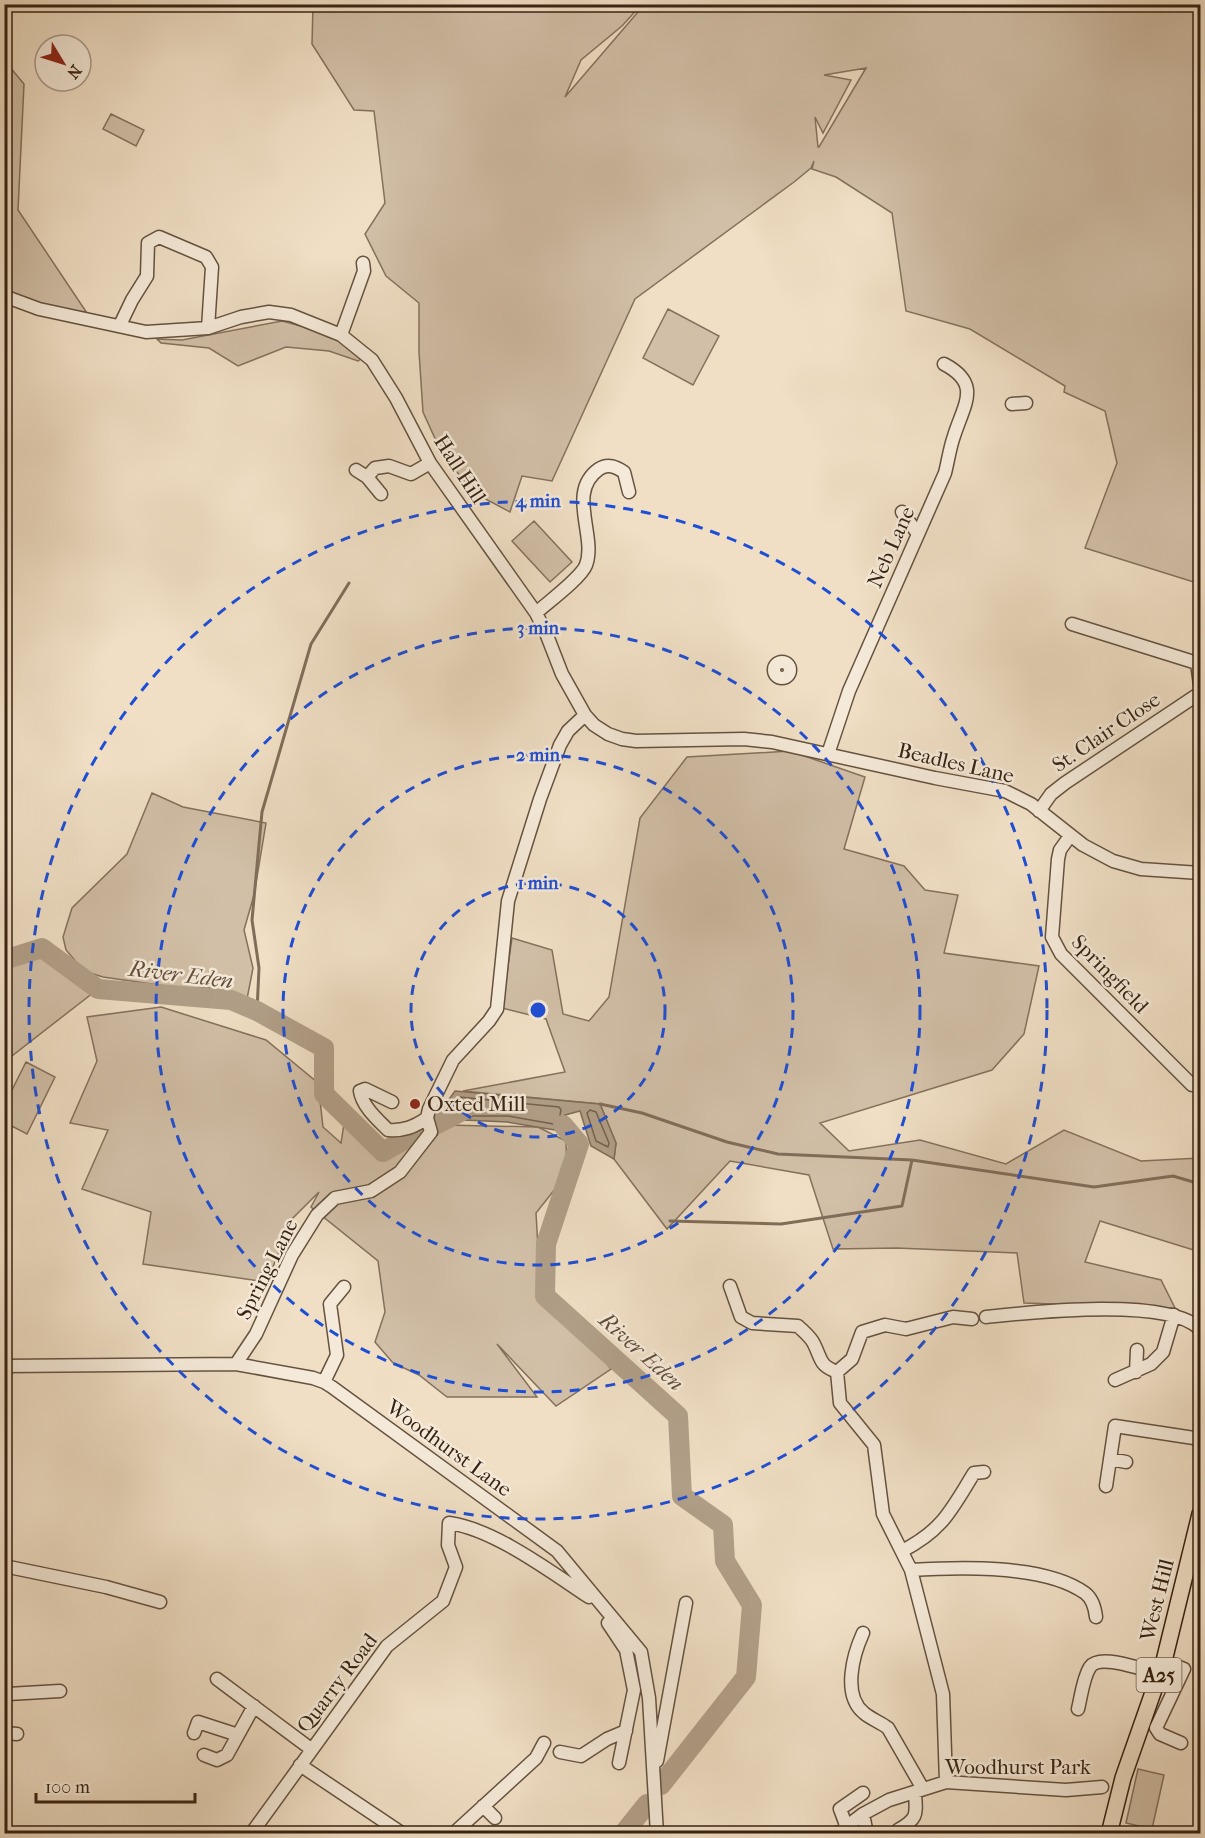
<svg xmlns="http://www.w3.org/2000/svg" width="1205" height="1838" viewBox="0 0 1205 1838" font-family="'IM FELL French Canon',serif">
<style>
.green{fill:#d1bfa7;stroke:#84715d;stroke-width:1.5;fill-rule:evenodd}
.water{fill:#b19f88;stroke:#806d59;stroke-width:1.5}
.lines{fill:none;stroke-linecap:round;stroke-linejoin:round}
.shore{stroke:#74614e;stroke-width:1.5}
.stream{stroke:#806d59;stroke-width:3}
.river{stroke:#b19f88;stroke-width:20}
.minor-casing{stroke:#655240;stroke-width:15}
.major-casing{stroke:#372313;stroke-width:18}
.minor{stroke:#f5ead9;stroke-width:12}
.major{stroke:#f0dfc5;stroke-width:15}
.ring{fill:none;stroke:#1d4ed8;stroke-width:3;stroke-dasharray:10 8}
.poi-dot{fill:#8f2418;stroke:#f5ead9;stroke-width:2}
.labels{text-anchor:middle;stroke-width:5;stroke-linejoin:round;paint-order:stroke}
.shield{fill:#f5ead9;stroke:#705f4e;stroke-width:1.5}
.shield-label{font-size:20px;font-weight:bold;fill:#372313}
.street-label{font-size:21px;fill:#372313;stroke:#f5ead9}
.poi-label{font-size:21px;fill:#372313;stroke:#f5ead9;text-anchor:start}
.water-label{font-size:22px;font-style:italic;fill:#624e3c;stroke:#f5ead9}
.centre{fill:#1d4ed8;stroke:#f5ead9;stroke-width:3}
.ring-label{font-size:18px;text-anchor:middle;font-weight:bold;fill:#1d4ed8;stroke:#f5ead9;stroke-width:5;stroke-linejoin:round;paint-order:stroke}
</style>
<rect width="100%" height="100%" fill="#f0dfc5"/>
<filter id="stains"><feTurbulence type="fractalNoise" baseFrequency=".00333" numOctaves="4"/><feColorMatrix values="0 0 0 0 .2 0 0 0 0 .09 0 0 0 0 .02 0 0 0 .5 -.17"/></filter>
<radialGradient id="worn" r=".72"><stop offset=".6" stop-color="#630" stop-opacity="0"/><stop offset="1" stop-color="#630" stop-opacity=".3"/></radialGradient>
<!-- green -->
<path class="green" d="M313 5H641L622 26 581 60 565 97 644 5H1200V584L1085 548 1117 463 1105 411 1064 392 1065 386 970 329 906 311 892 213 836 177 812 169 814 161 811 168 794 182 635 299 552 481 522 476 510 512 476 494 443 456 423 412 419 352V303L386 276 365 234 385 203 374 111 354 110 312 44ZM866 68 819 147H818L815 117 823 133 851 80 824 75Z
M4 60 24 84 18 210 91 319 5 296Z
M111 114 144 130 136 146 103 129Z
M668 309 719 336 693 385 643 358Z
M282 321 327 333 364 357 358 361 329 351 286 347 238 366 209 348 161 343 157 339 182 340Z
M534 521 572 562 550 582 512 541Z
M790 751 865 777 844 849 904 866 925 890 958 895 944 953 1039 966 1024 1034 992 1070 820 1123 849 1151 920 1140 1006 1164 1064 1130 1141 1161 1200 1158V1252L1100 1221 1085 1262 1161 1280 1175 1308 1024 1303 1017 1253 897 1248 833 1249 809 1175 730 1161 667 1229 614 1159 616 1143 600 1104 463 1091 565 1072 546 1019 502 1008 512 938 552 950 563 1014 589 1021 609 997 640 818 687 757Z
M152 793 183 807 266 823 254 895 244 930 253 968 247 999 209 988H180L103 977 84 971 66 950 63 937 72 908 127 854Z
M42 948 98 989 8 1059H5V960Z
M161 1007 266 1040 318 1083 323 1127 341 1143 344 1124 374 1151 418 1132 428 1146 445 1125 538 1127 566 1141 567 1174 536 1213 540 1282 611 1369 556 1406 497 1344 537 1397H447L419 1375 393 1363 375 1342 385 1312 378 1261 311 1207 319 1192 292 1219 267 1282 143 1264 151 1212 82 1189 108 1130 70 1123 97 1061 87 1017Z
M26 1062 55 1077 27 1134 4 1122 5 1104Z
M1138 1769 1164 1775 1152 1829 1126 1823Z"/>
<!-- water -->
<path class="water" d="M455 1091 600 1104 616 1143 614 1159 591 1146 580 1111 565 1115 578 1132 579 1144 567 1132 507 1122 464 1120 442 1123 444 1106Z"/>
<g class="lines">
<!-- shore -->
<path class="shore" d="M459 1097 559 1107 561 1110 560 1115 562 1122 559 1125 508 1116H451L450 1108Z
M590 1110 596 1112 609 1143 608 1147 596 1141 587 1113Z"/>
<!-- stream -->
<path class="stream" d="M257 1011 259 968 252 920 262 812 311 644 349 583
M600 1104 642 1113 727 1142 778 1154 912 1160 1094 1187 1173 1176 1200 1184
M670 1221 781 1224 902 1206 912 1160"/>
<!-- river -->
<path class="river" d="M4 960 42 948 98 989 231 1000 257 1011 324 1048V1094L383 1152 423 1129
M437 1124 464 1110
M563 1125 579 1144 546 1244 545 1296 678 1416 682 1496 723 1525 725 1561 752 1605 746 1677 661 1785
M623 1834 647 1804"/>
<!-- minor casing -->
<g class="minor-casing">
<path id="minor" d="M4 296 39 309 146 332 208 328 241 317 269 312 291 315 341 335 372 360 396 398 430 463 536 613 546 633 562 674 585 715 594 725 608 734 622 739 636 741 744 739 772 742 935 778 1005 791 1031 804 1083 845 1113 861 1141 869 1200 873
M120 325 132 300 147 276 148 243 159 237 206 257 212 267 208 328
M341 335 364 271 363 263
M1012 404 1026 403
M356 470 367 477 381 494
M367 477 375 468 389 466 411 474 430 463
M902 512 918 534
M536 613C547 603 581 578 586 565 597 536 566 492 599 469 608 463 616 467 624 472L629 492
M1072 624 1200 664
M774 670a8 8 0 1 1 16 0a8 8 0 1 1-16 0Z
M1197 663 1200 685
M828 754 849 691 945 473C948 461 950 447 954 436 964 404 982 384 944 364
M1039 811 1051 794 1065 783 1200 693
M1070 836 1060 850 1058 859 1052 937 1061 954 1192 1085
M392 1102 365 1089 360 1091C362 1106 378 1120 388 1130 404 1131 414 1127 427 1118
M730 1286 741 1317 752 1323 798 1326C803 1331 811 1337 814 1344 822 1360 819 1365 837 1372
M986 1317C1032 1312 1168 1297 1200 1329
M236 1364 256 1334 292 1255 317 1215 335 1198 371 1191 400 1172 431 1132 427 1118 429 1109 453 1060 489 1021 497 1009 508 901 540 799 560 745 568 731 585 715
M4 1366 236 1364 313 1378 324 1382 332 1387 557 1551 641 1652 649 1698 657 1834
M837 1372 840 1403 874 1445 883 1514 911 1570 943 1694 946 1782
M837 1372 852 1359 862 1332 885 1325 906 1329 953 1317 972 1319
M1136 1372 1137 1350
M1115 1380 1151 1364 1163 1352 1174 1315
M324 1382 337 1355 330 1304 344 1287
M1110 1459 1126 1462
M1106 1486 1115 1426 1194 1438 1200 1441
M902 1551C943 1530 951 1510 974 1473L984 1472
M4 1566 106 1587 160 1602
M911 1570C959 1567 1045 1564 1085 1593 1093 1599 1095 1608 1096 1617
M608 1623 626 1650 634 1690 619 1763
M863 1633C853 1655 842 1695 864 1713 871 1719 880 1722 888 1728L923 1789
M1164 1661 1184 1669 1156 1728 1160 1734 1181 1743
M217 1679 311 1749
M4 1696 8 1694 60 1691
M1078 1709C1081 1697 1083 1678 1090 1667 1100 1653 1144 1670 1159 1674
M4 1733 17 1734
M194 1733 198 1722 238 1735
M560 1752 581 1756 607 1739 626 1731
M204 1755 217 1760 227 1755 254 1706
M657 1761 686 1603
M300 1765 403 1834
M483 1806 495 1818
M863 1814 867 1834
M846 1825 840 1809 863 1793
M898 1830C919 1818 916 1814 915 1792
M251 1834 387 1646 443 1601 456 1567 448 1545 449 1523C494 1529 551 1572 589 1597
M453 1834 536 1758 544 1743
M837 1834 863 1814 889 1800 946 1782 1066 1790 1102 1787"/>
</g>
<!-- major casing -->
<g class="major-casing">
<path id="major" d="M1109 1834 1123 1778 1164 1661 1200 1514"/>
</g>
<!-- minor -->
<use href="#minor" class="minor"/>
<!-- major -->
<use href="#major" class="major"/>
</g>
<!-- distance rings -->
<g class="ring">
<circle cx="538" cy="1010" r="127"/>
<circle cx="538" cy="1010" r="255"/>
<circle cx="538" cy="1010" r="382"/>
<circle cx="538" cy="1010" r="509"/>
</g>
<!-- markers -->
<circle class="poi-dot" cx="415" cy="1104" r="6"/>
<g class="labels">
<!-- shield labels -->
<rect class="shield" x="1136.5" y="1658" width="45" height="34" rx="4.5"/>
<g class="shield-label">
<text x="1159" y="1682">A25</text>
</g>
<!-- street labels -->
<g class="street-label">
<text transform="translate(460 469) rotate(57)" y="7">Hall Hill</text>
<text transform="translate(891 547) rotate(-66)" y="7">Neb Lane</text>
<text transform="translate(1106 732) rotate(-34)" y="7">St. Clair Close</text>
<text transform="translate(956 763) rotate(13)" y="7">Beadles Lane</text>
<text transform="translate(1110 974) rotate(46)" y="7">Springfield</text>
<text transform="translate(267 1269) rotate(-63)" y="7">Spring Lane</text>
<text transform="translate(449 1448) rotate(36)" y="7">Woodhurst Lane</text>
<text transform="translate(1157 1600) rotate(-76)" y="7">West Hill</text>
<text transform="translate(337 1683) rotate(-53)" y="7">Quarry Road</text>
<text x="1018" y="1774">Woodhurst Park</text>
</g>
<!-- poi labels -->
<g class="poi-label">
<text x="427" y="1111">Oxted Mill</text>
</g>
<!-- water labels -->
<g class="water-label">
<text transform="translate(181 974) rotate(7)" y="8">River Eden</text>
<text transform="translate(642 1351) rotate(42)" y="8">River Eden</text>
</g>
</g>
<circle cx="538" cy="1010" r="9" class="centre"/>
<g class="ring-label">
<text x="538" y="507">4 min</text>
<text x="538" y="634">3 min</text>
<text x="538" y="761">2 min</text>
<text x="538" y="889">1 min</text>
</g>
<!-- margin -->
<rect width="1205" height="1838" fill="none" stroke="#f0dfc5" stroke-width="24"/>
<rect x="6" y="6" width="1193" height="1826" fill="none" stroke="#372313" stroke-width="3"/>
<rect x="12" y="12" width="1181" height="1814" fill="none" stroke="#372313" stroke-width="1.5"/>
<!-- north arrow -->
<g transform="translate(63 63) rotate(128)"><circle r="28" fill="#f5ead9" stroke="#a99a8a" stroke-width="1.5"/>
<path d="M0-4.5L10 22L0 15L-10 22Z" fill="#8f2418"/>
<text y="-9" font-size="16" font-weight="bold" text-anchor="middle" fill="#372313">N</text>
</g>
<!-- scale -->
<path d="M36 1793v9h159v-9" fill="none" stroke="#372313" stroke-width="3"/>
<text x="45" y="1793" font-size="18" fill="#372313" stroke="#f5ead9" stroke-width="4.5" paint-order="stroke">100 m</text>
<rect width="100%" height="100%" filter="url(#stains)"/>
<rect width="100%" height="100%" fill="url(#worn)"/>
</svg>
